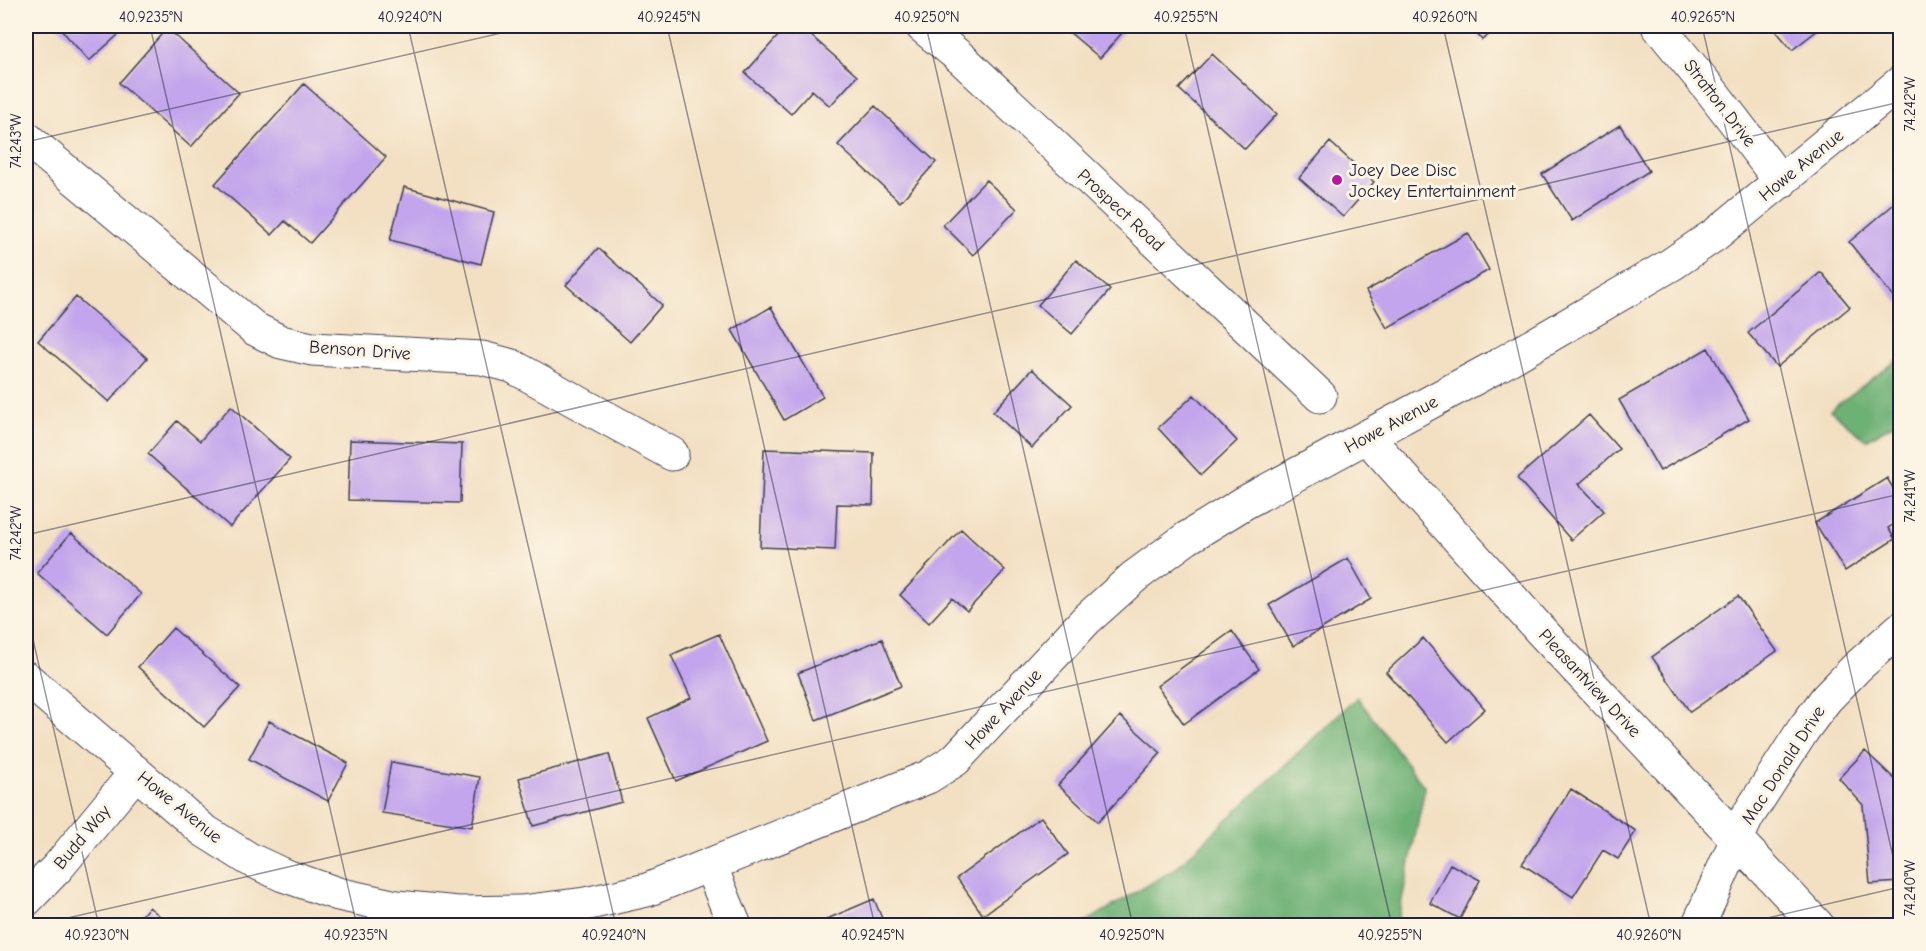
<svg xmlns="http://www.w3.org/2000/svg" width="1926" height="951" viewBox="0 0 1926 951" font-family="'Comic Neue',sans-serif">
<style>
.forest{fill:#6eb175;stroke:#486a58;stroke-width:1.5}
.building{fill:#c2a5ec}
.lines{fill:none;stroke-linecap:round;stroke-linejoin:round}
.street-casing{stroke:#413e4f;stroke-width:35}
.street{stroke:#fff;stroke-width:33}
.ticks{fill:none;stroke:#22223b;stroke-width:1.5;stroke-opacity:0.45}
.poi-dot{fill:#b5179e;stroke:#fcf5e5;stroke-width:2}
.labels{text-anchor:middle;stroke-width:6;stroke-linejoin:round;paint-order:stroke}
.street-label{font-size:18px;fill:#22223b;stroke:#fcf5e5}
.poi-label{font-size:18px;fill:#22223b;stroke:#fcf5e5;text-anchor:start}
.neatline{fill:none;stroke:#22223b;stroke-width:2}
.ticks-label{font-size:15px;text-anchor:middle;fill:#22223b}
</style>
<rect width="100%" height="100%" fill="#fcf5e5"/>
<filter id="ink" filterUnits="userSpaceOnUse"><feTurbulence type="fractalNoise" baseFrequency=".0167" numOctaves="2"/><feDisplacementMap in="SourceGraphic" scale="12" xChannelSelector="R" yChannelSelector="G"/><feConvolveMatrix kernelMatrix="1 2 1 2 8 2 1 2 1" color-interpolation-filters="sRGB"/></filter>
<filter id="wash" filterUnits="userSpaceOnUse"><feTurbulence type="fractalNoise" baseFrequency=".008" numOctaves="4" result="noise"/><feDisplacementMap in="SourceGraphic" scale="24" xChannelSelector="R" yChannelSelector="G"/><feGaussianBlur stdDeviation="1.35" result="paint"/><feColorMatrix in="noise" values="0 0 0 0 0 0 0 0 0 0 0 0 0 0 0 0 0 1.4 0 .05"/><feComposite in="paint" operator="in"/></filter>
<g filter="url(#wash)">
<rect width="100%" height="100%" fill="#f3e0c3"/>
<!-- forest -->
<path class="forest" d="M1900 358V420L1866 440 1830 410Z
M1357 697 1425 788 1397 925H1081L1175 869Z"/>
<g id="blocks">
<!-- building -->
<path class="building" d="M58 26H128L89 61Z
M787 26H800L857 76 830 106 812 90 791 114 745 73Z
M1062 26H1128L1100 58Z
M1470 26H1501L1482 40Z
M1772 26H1823L1792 50Z
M167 28 239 93 191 147 119 83Z
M1212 54 1277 114 1245 149 1179 89Z
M304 84 386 157 310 243 285 221 272 235 215 184Z
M875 106 936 162 900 202 838 145Z
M1620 125 1649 171 1572 221 1542 174Z
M1330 142 1374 182 1343 217 1299 178Z
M986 180 1017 209 973 255 943 225Z
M404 187 494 212 481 264 390 240Z
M1900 199V305L1849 242Z
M1468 233 1489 270 1387 328 1366 291Z
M598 248 662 305 630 342 566 285Z
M1076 260 1110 290 1072 334 1038 305Z
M1821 272 1850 307 1777 367 1748 333Z
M76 297 147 358 109 402 38 341Z
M771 307 823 397 784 420 732 330Z
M1708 348 1749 419 1660 471 1619 400Z
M1032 369 1072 405 1032 448 993 412Z
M1194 395 1237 441 1201 475 1158 428Z
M231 406 290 459 230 527 148 454 177 421 200 441Z
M1589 415 1619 449 1579 484 1604 511 1571 540 1517 478Z
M350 440 462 444 460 503 348 500Z
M764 449 874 453 873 505 837 504 835 550 760 547Z
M1887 478 1900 500V520L1888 528 1895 539 1845 571 1815 523Z
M961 529 1005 570 967 611 952 598 929 623 900 595Z
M71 533 141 594 107 634 37 573Z
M1348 558 1371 599 1293 646 1269 605Z
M1738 596 1777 651 1690 712 1652 657Z
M173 628 240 687 204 727 138 667Z
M1232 631 1259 669 1184 724 1157 686Z
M719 634 767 741 676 781 648 718 691 698 671 655Z
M1423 638 1485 709 1448 742 1386 672Z
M882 639 901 686 816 720 798 673Z
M1120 716 1161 753 1098 822 1058 785Z
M269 721 348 763 328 801 249 759Z
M1865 751 1900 784V882L1870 884 1863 805 1839 778Z
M609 754 622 802 533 826 519 778Z
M391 762 480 777 472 827 382 813Z
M1571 789 1636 831 1618 859 1603 850 1573 897 1522 864Z
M1041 817 1068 854 983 915 957 878Z
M1450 864 1480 880 1460 919 1430 903Z
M874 899 885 926H829L827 919Z
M149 907 172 926H133Z"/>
</g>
</g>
<g filter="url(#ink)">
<use href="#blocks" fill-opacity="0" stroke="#413e4f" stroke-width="1.5"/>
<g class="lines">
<!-- street casing -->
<g class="street-casing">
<path id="street" d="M922 26 962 59 1320 396
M1658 26 1713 93 1781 182
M26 138 255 329 281 342 312 349 482 358 512 366 672 454
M1367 437 1541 631 1818 926
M26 678 203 830 249 859 283 875 338 894 397 907 458 913 521 912 585 904 647 890 928 777 955 760 1086 620 1134 577 1187 538 1244 503 1499 365 1672 264 1716 234 1900 83
M710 865 735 926
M26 900 58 867 136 772
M1698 926 1747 817 1803 730 1826 699 1856 668 1900 629"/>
</g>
<!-- street -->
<use href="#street" class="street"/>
</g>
</g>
<!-- ticks -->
<path class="ticks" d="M150 26 357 926M408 26 616 926M667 26 875 926M926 26 1133 926M1184 26 1392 926M1443 26 1651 926M1702 26 1900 887M26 142 532 26M26 535 1900 102M26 609 99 926M33 926 1900 494M1733 926 1900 887"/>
<!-- markers -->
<circle class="poi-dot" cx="1337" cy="180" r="6"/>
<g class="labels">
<!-- street labels -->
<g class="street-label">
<text transform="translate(1720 103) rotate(52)" y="6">Stratton Drive</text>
<text transform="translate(1801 165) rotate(-39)" y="6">Howe Avenue</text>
<text transform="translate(1121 210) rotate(43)" y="6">Prospect Road</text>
<text transform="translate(360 350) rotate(4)" y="6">Benson Drive</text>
<text transform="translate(1391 424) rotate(-28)" y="6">Howe Avenue</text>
<text transform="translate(1590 683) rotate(47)" y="6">Pleasantview Drive</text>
<text transform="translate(1003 709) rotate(-47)" y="6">Howe Avenue</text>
<text transform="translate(1783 765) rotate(-57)" y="6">Mac Donald Drive</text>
<text transform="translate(180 807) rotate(39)" y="6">Howe Avenue</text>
<text transform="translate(82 837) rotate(-50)" y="6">Budd Way</text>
</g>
<!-- poi labels -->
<g class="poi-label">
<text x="1349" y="176">Joey Dee Disc<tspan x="1349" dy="21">Jockey Entertainment</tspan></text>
</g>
</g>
<!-- margin -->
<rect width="1926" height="951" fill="none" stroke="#fcf5e5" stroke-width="66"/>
<rect x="33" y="33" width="1860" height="885" class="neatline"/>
<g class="ticks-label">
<text x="151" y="22">40.9235°N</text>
<text x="410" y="22">40.9240°N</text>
<text x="669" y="22">40.9245°N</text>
<text x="927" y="22">40.9250°N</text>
<text x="1186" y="22">40.9255°N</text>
<text x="1445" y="22">40.9260°N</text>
<text x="1703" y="22">40.9265°N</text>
<text transform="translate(1910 104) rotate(-90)" y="5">74.242°W</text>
<text transform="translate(16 141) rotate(-90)" y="5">74.243°W</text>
<text transform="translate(1910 496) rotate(-90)" y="5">74.241°W</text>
<text transform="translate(16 533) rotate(-90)" y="5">74.242°W</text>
<text transform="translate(1910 888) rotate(-90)" y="5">74.240°W</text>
<text x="97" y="940">40.9230°N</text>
<text x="356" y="940">40.9235°N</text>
<text x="614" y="940">40.9240°N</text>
<text x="873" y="940">40.9245°N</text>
<text x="1132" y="940">40.9250°N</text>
<text x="1390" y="940">40.9255°N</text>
<text x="1649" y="940">40.9260°N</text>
</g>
</svg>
